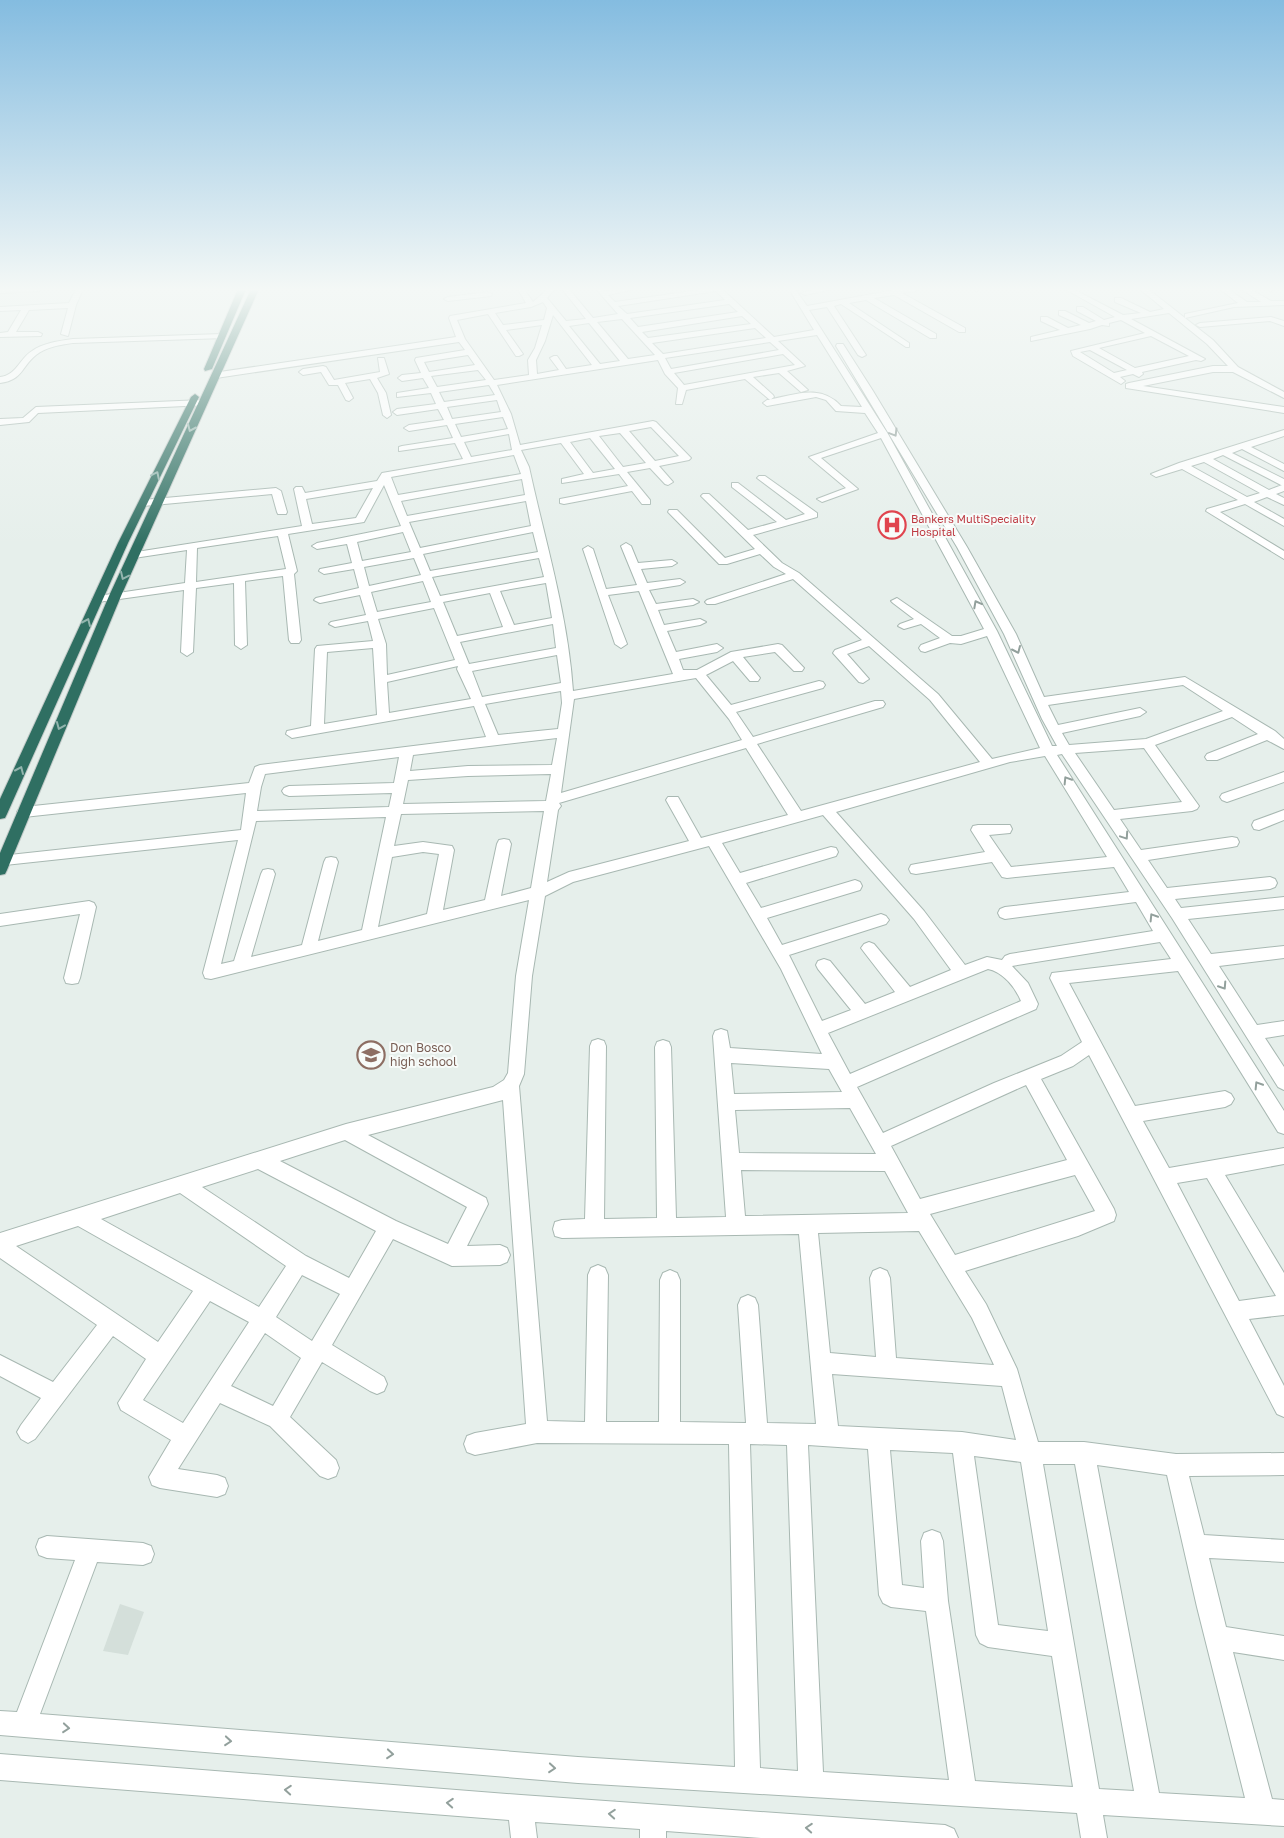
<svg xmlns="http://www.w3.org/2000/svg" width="1284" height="1838" viewBox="0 0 1284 1838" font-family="'Golos Text',sans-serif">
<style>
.built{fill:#d4dfda}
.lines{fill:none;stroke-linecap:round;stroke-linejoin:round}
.minor-casing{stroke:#a8b8b2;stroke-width:2}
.highway-casing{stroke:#c2cac8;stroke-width:2}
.minor{fill:#fff;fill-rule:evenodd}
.highway{fill:#2f6f62;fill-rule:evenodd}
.oneway{stroke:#93b5ae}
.oneway2{stroke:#92a09c}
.labels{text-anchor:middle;stroke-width:4;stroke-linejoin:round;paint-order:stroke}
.far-health-label{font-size:11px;fill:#be3a42;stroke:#f7fbf9;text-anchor:start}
.education-label{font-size:12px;fill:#785e54;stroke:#f7fbf9;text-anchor:start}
</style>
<rect width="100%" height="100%" fill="#e6efeb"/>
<!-- built -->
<path class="built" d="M120 1604 144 1612 128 1655 103 1651Z"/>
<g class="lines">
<!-- minor casing -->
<g class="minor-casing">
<path id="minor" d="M0 289H43L39 291 0 293Z
M76 289H83L76 305 68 336 61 334 68 308 29 310 16 332H38L42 334 41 336 0 337V333L8 332 21 310 0 311V307L69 303Z
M518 289H524L533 302 548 289H555L547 298 566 321 586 319 562 289H569L593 318 618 314 596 289H603L604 291 636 289 608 295 615 302 706 289H722L774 337 814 330 789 289H795L807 306 889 291 893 289H916V291L902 293 965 328V332H959L894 295 874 298 936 334V338H930L866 300 849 303 909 343V347H906L841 304 834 306 866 355 862 357 858 355 827 307 809 310 888 434 997 631 1052 746H1057L1042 719 1004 634 957 547 836 346 837 344H843L873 391 967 547 1016 634 1044 697 1185 677 1275 731 1284 739V749L1267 740 1217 760H1207L1205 757 1207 754 1258 734 1232 717 1155 745 1199 806 1197 809 1192 811 1120 819 1141 850 1232 837 1237 838 1239 842 1237 846 1232 847 1148 860 1167 888 1270 877 1275 879 1277 883 1275 887 1270 889 1175 899 1181 908 1284 897V909L1188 919 1211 954 1284 946V958L1219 966 1257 1025 1284 1021V1035L1265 1038 1284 1067V1090L1278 1087 1172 918 1062 754 1057 755 1284 1111V1134L1278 1132 1178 971 1069 983 1135 1106 1225 1091 1231 1094 1234 1099 1231 1104 1225 1107 1143 1121 1169 1168 1284 1148V1164L1225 1175 1284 1273V1315L1249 1319 1284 1386V1417L1277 1414 1089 1055 1073 1066 1041 1079 1114 1209 1116 1215 1114 1221 1078 1236 965 1271 986 1304 1017 1369 1038 1442H1084L1176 1454 1284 1453V1475L1189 1476 1204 1535 1284 1540V1562L1209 1558 1226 1627 1284 1636V1660L1233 1652 1272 1799 1284 1800V1826L1103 1815 1107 1838H1081L1077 1813 578 1783 0 1735V1711L17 1712 75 1560 47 1558 39 1555 36 1547 39 1539 47 1536 143 1543 151 1546 154 1554 151 1562 143 1565 97 1562 40 1714 578 1757 735 1767 729 1444 537 1443 475 1455 467 1452 464 1444 467 1436 475 1433 526 1424 503 1100 368 1135 486 1198 488 1204 467 1246 500 1245 507 1248 510 1255 507 1262 500 1265 452 1266 393 1239 332 1345 384 1377 387 1384 384 1391 377 1394 370 1391 322 1362 290 1417 336 1460 339 1468 336 1476 328 1479 320 1476 270 1426 220 1403 178 1469 217 1475 225 1478 228 1486 225 1494 217 1497 160 1488 152 1485 149 1477 171 1440 121 1410 118 1403 146 1359 113 1336 35 1439 28 1443 21 1439 17 1432 21 1425 41 1398 0 1376V1355L53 1382 97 1325 0 1258V1233L346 1124 493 1087 504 1080 508 1073 516 976 529 900 211 979 205 978 203 973 238 840 5 865 0 864V856L241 830 246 793 24 817 19 815 17 812 19 809 24 807 249 783 255 767 260 765 486 737 474 706 292 738 286 734 287 731 311 726 315 649 317 646 373 641 368 621 335 627 329 624 331 622 366 615 360 595 320 603 314 600 316 598 359 588 354 569 324 574 319 571 320 569 352 563 347 544 317 549 312 546 317 543 401 526 384 485 364 522 288 534 297 571 294 574 301 640 299 643H291L289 640 283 576 245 581 247 645 241 649 235 645 234 583 196 588 193 652 187 656 181 652 184 590 98 602 92 599 98 596 185 583 187 550 134 558 129 555 130 553 302 526 294 489 296 487H302L305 493 377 481 382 473 463 459 455 443 399 451V447L402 446 453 438 447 425 409 431 404 428 409 425 444 420 438 409 397 415 393 412 397 409 436 404 431 393 397 397V393L429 388 423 378 402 381 398 378 402 375 421 373 415 360 416 358 465 350 459 342 216 378 213 377V373L456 337 449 318 450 316 526 303ZM716 291 725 300 627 314 618 306ZM543 302 547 308 544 320 503 325 495 313 531 307ZM729 304 738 312 638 327 630 318ZM488 314 516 356H519L523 354 506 330 542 325 535 348 528 360 529 375 494 380 465 339 457 320ZM553 315 592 365 566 369 557 356H554L550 358 559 370 537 374 536 360 545 341ZM742 316 751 324 648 338 642 332ZM622 319 655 355 628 359 597 322ZM589 323 620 361 600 364 569 326ZM755 328 766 338 663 354 652 343ZM817 335 862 407 841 406C820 383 795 395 767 400L763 403 767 406 816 397 826 400 836 411 865 413 878 433 809 457 846 488 817 499 822 502 858 489 821 458 881 438 984 629 961 636H952L897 598 891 601 893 603 914 619 900 624 898 626 904 629 921 624 940 638 921 645 919 648 921 651 925 652 950 643 961 644 987 636 1040 748 992 759 938 694 799 573 782 563 753 535 817 517V513L765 476H759L757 478 805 514 786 520 738 483H732V487L777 522 748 530 709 494H703L701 496 755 549 725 558 677 510H669L668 512 719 564H727L760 554 774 567 786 574 707 600 705 602 707 604H715L793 579 862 640 835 650 833 653 859 682 863 683 869 679 847 654 869 646 930 700 980 762 801 811 757 744 883 707 885 704 883 701H875L753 737 736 712 823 688 825 685 823 682 819 681 731 705 706 675 733 661 750 681H758L760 678 743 657 775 652 794 671H802L804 668 782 645 778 644 731 652 697 670H683L679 659 717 652 723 648 717 644 676 652 667 631 700 625 706 622 700 619 664 625 658 610 693 605 699 602 693 599 656 604 649 590 680 585 685 582 680 579 647 583 641 569 672 566 677 563 672 560 638 563 631 546 626 543 621 546 637 585 606 589 593 549 588 546 583 549 615 644 621 648 627 644 608 595 639 591 673 674 573 691C568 615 545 541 529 467L521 450 561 443 584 474 562 479V483L619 474 628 486 560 499V503L564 504 632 491 642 504H650V500L627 472 650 468 665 484 668 485 673 482 659 466 689 460 691 458 656 422 653 421 520 445 511 414 497 385 658 360 665 374 678 388 676 404H682L686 390 745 379 770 400 774 397 773 395 753 377 779 373 801 392 808 390 787 371 805 366 778 341ZM770 342 779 350 671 369 665 358ZM783 354 795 365 684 385 674 373ZM468 355 475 365 429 372 424 362ZM478 370 486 380 437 387 431 376ZM489 385 495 395 444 402 439 392ZM497 400 501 412 452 419 447 407ZM503 417 508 429 461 437 455 424ZM651 427 679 456 655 461 629 431ZM620 433 646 463 623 467 599 436ZM509 434 512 450 471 457 464 442ZM590 438 615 469 593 473 570 442ZM514 455 521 474 398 495 391 477ZM522 479 525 495 407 516 401 501ZM373 488 356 518 312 524 306 499ZM526 501 531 526 420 548 409 522ZM403 532 411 552 362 561 357 542ZM533 532 538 552 430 571 423 554ZM278 536 286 569 196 582 197 548ZM414 558 421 575 369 586 364 567ZM539 558 544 577 440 596 432 577ZM423 581 431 602 377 612 371 592ZM546 583 552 618 514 625 500 591ZM490 593 503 627 457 636 443 602ZM434 608 455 660 387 675 386 644 378 619ZM553 624 556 648 469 664 460 642ZM373 648 377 715 324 724 327 652ZM557 655 561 683 482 697 472 671ZM458 666 457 669 471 699 389 713 387 682ZM696 678 729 719 742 740 561 793 574 699ZM1183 685 1223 711 1146 739 1069 745 1062 733 1140 716 1146 712 1140 708 1058 725 1048 705ZM561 691 562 703 558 729 498 735 485 704ZM557 738 552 765 468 766 410 771 413 755ZM746 748 788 815 701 838 678 797H668L666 800 689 841 569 872 547 882 558 810 561 806 559 803ZM1144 748 1182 802 1114 810 1075 753ZM1045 756 1107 857 1011 867 989 835 1010 833 1012 829 1010 825H978L973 826 971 830 985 852 916 864 911 865 909 869 911 873 916 874 992 862 1002 877 1007 878 1114 867 1129 892 1005 907 1000 909 998 913 1000 917 1005 919 1136 902 1153 931 1010 954 1005 956 1002 960 987 957 965 965 924 911 836 812 1010 762ZM399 757 394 783 289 786 284 788 282 791 284 794 289 796 392 793 389 807 257 811 261 787 265 774ZM551 774 546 801 403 804 408 780 468 776ZM544 811 531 888 501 896 511 844 509 840 504 839 499 840 497 844 485 900 443 910 454 850 452 846 423 842 394 846 401 814ZM823 815 914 919 951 970 910 987 874 944 869 942 864 944 861 948 864 952 895 992 865 1004 830 961 824 959 818 961 816 965 818 969 851 1010 822 1021 789 955 886 924 889 920 886 916 881 914 782 945 767 918 860 890 862 886 860 882 855 880 761 908 746 883 836 856 838 852 836 848 831 847 740 873 722 843ZM386 817 362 930 318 941 338 862 336 858 331 857 326 858 324 862 302 945 251 957 275 874 273 870 268 869 263 870 261 874 234 961 221 964 256 821ZM709 846 781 969 822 1054 730 1048 727 1031 721 1029 715 1031 713 1036 726 1217 676 1218 671 1047 669 1042 663 1040 657 1042 655 1047 657 1218 604 1219 606 1046 604 1041 598 1039 592 1041 590 1046 585 1219 562 1220 555 1222 553 1229 555 1236 562 1238 799 1234 816 1424 767 1423 758 1305 755 1298 748 1295 741 1298 738 1305 746 1423 680 1422V1280L677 1273 670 1270 663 1273 660 1280 659 1422H606L608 1275 605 1268 598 1265 591 1268 588 1275 585 1422 547 1421 519 1086 524 1074 532 976 545 896 573 882ZM423 852 439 854 427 914 378 927 392 857ZM1160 942 1171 959 1052 973 1050 978 1082 1042 1061 1056 994 1083 883 1133 857 1087 1036 1009 1038 1004 1028 983 1012 966ZM988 969C1003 972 1015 987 1021 1001L850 1074 828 1033ZM731 1063 829 1069 842 1092 734 1094ZM1026 1085 1067 1160 920 1199 891 1146ZM850 1108 876 1154 739 1153 735 1110ZM345 1140 467 1207 448 1244 396 1221 280 1161ZM258 1169 376 1231 349 1278 306 1256 202 1187ZM741 1170 885 1171 908 1213 745 1216ZM1075 1175 1095 1211 955 1255 930 1214ZM1207 1178 1276 1296 1239 1301 1177 1183ZM180 1193 286 1266 259 1307 101 1219ZM78 1226 193 1291 158 1342 16 1246ZM919 1231 972 1318 994 1365 896 1358 890 1278 887 1271 880 1268 873 1271 870 1278 876 1357 830 1353 818 1233ZM302 1275 340 1294 312 1341 276 1317ZM210 1301 249 1322 183 1423 143 1400ZM265 1333 301 1358 273 1406 231 1386ZM832 1374 1002 1386 1016 1440 962 1432 838 1426ZM750 1444 787 1445 798 1771 760 1768ZM808 1445 868 1449 879 1595 883 1603 891 1607 926 1611 949 1780 823 1772ZM890 1450 953 1453 976 1635 980 1643 988 1647 1052 1656 1073 1787 975 1781 948 1601 943 1541 940 1533 932 1530 924 1533 921 1541 924 1588 902 1585ZM974 1456 1021 1462 1048 1631 998 1625ZM1043 1464H1075L1134 1791 1099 1789ZM1097 1465 1167 1475 1197 1607 1245 1798 1159 1793Z
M818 289H832L805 295 801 293Z
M972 289H981L977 291Z
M1065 289H1073L1123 315 1141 313 1115 302V298H1121L1150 312 1164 309 1140 289H1148L1213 340 1238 367 1284 392V398L1233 372H1213L1143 386 1284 407V413L1126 388V384L1129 383 1213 366H1228L1207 344 1169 313 1131 319 1205 359 1201 361 1196 360 1142 372 1143 374 1139 377 1133 374 1120 377 1125 381 1121 384 1073 356 1071 351 1145 333 1121 320 1109 323V326L1102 325 1090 329 1031 341V337L1060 330 1041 321V317H1047L1068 328 1081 325 1059 315V311H1065L1089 323 1096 321 1077 311V307H1083L1104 320 1115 317ZM1151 336 1189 356 1135 368 1099 348ZM1090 350 1127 370 1114 373 1080 352Z
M1220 289H1228L1247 302H1261L1241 289H1250L1271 301H1284V305L1234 307 1185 318V314L1238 303Z
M1265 289H1274L1270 291Z
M488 292 492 294 491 296 448 301 444 299 448 297Z
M1271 317 1284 321V326L1270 321 1200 327 1196 325 1200 323Z
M222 334H225V338L73 343C60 345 46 347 36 355 21 367 23 380 0 383V377C17 375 19 359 32 351 43 343 59 341 73 339Z
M378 358H384L389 374 377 378 386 393 391 415 387 418 383 415 378 393 370 379 345 383 353 398 349 401 346 400 338 385H329L321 372 303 375 299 372 303 369 323 366 326 367 334 380 380 372Z
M203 400 207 403 206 405 38 413 29 422 0 425V419L23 418 36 407Z
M1284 430V436L1251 447 1284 464V471L1242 449 1232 453 1284 479V491L1276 494 1284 498V505L1267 497 1254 502 1284 519V526L1245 504 1220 512 1284 551V559L1206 511 1207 509 1238 500 1182 469 1156 477 1151 474 1179 463ZM1223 455 1281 485H1282L1269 490 1213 459ZM1204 462 1260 493 1247 497 1191 466Z
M276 488 281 491 287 512 286 514H278L277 512 272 494 143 506 138 503 143 500Z
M1284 772V782L1227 802 1222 800 1220 797 1222 794Z
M1284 810V820L1259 830 1254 829 1252 825 1254 821Z
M89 901 94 903 96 907 80 978 78 983 72 984 66 983 64 978 80 914 0 926V914Z
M0 1754 521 1795 945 1825 954 1829 958 1838H761L666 1831V1838H640V1829L535 1822 537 1838H511L509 1820 0 1780Z"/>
</g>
<!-- highway casing -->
<g class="highway-casing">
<path id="highway" d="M238 289H246L212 369 205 371 204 369Z
M251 289H259L121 596 7 870 5 874 0 875V853L109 596Z
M195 394 199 397 128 543 7 814 5 818 0 819V799L118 543 191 397Z"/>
</g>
<!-- minor -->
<use href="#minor" class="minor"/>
<!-- highway -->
<use href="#highway" class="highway"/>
</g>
<!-- one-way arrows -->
<defs><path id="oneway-chevron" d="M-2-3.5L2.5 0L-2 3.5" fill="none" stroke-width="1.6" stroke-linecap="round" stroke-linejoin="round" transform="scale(1.25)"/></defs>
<g class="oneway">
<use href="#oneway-chevron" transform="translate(191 428) rotate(114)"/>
<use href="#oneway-chevron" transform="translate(156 475) rotate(-64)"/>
<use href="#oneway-chevron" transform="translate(124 576) rotate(115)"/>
<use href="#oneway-chevron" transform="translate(87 622) rotate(-66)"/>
<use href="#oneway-chevron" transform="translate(60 726) rotate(113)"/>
<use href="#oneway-chevron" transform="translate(20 770) rotate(-66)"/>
</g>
<g class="oneway2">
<use href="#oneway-chevron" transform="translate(894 433) rotate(59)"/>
<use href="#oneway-chevron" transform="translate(977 604) rotate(-118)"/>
<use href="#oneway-chevron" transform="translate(1017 650) rotate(66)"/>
<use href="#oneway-chevron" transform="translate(1067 780) rotate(-122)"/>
<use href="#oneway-chevron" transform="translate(1125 836) rotate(56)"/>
<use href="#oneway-chevron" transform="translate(1153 917) rotate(-122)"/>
<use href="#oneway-chevron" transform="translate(1223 986) rotate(57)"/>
<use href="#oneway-chevron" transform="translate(1258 1085) rotate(-122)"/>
<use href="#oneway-chevron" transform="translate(66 1728) rotate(5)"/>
<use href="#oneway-chevron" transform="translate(228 1741) rotate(5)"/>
<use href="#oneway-chevron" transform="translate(390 1754) rotate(5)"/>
<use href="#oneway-chevron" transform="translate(552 1768) rotate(5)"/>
<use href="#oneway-chevron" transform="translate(288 1790) rotate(-176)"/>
<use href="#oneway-chevron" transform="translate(450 1803) rotate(-176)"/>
<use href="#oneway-chevron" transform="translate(612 1814) rotate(-176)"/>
<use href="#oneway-chevron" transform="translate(809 1828) rotate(-176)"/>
</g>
<!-- sky -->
<linearGradient id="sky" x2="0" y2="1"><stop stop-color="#84bce0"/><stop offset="0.53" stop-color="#f4f8f6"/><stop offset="1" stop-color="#f4f8f6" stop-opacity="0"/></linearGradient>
<rect width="1284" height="546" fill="url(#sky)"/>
<!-- icons -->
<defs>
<g id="hospital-ring" transform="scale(1.4375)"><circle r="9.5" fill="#f7fbf9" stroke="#e0444e" stroke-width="1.5"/><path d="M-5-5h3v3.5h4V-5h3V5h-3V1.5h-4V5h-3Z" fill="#e0444e"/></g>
<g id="school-ring" transform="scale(1.4375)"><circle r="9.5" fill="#f7fbf9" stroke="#8d6e63" stroke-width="1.5"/><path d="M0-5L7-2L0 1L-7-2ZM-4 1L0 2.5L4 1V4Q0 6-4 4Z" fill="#8d6e63"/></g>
</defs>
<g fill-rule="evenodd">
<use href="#hospital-ring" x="892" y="525"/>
<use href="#school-ring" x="371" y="1055"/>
</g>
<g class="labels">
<!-- far-health labels -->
<g class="far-health-label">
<text x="911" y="523">Bankers MultiSpeciality<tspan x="911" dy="13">Hospital</tspan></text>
</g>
<!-- education labels -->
<g class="education-label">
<text x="390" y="1052">Don Bosco<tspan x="390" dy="14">high school</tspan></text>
</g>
</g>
</svg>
